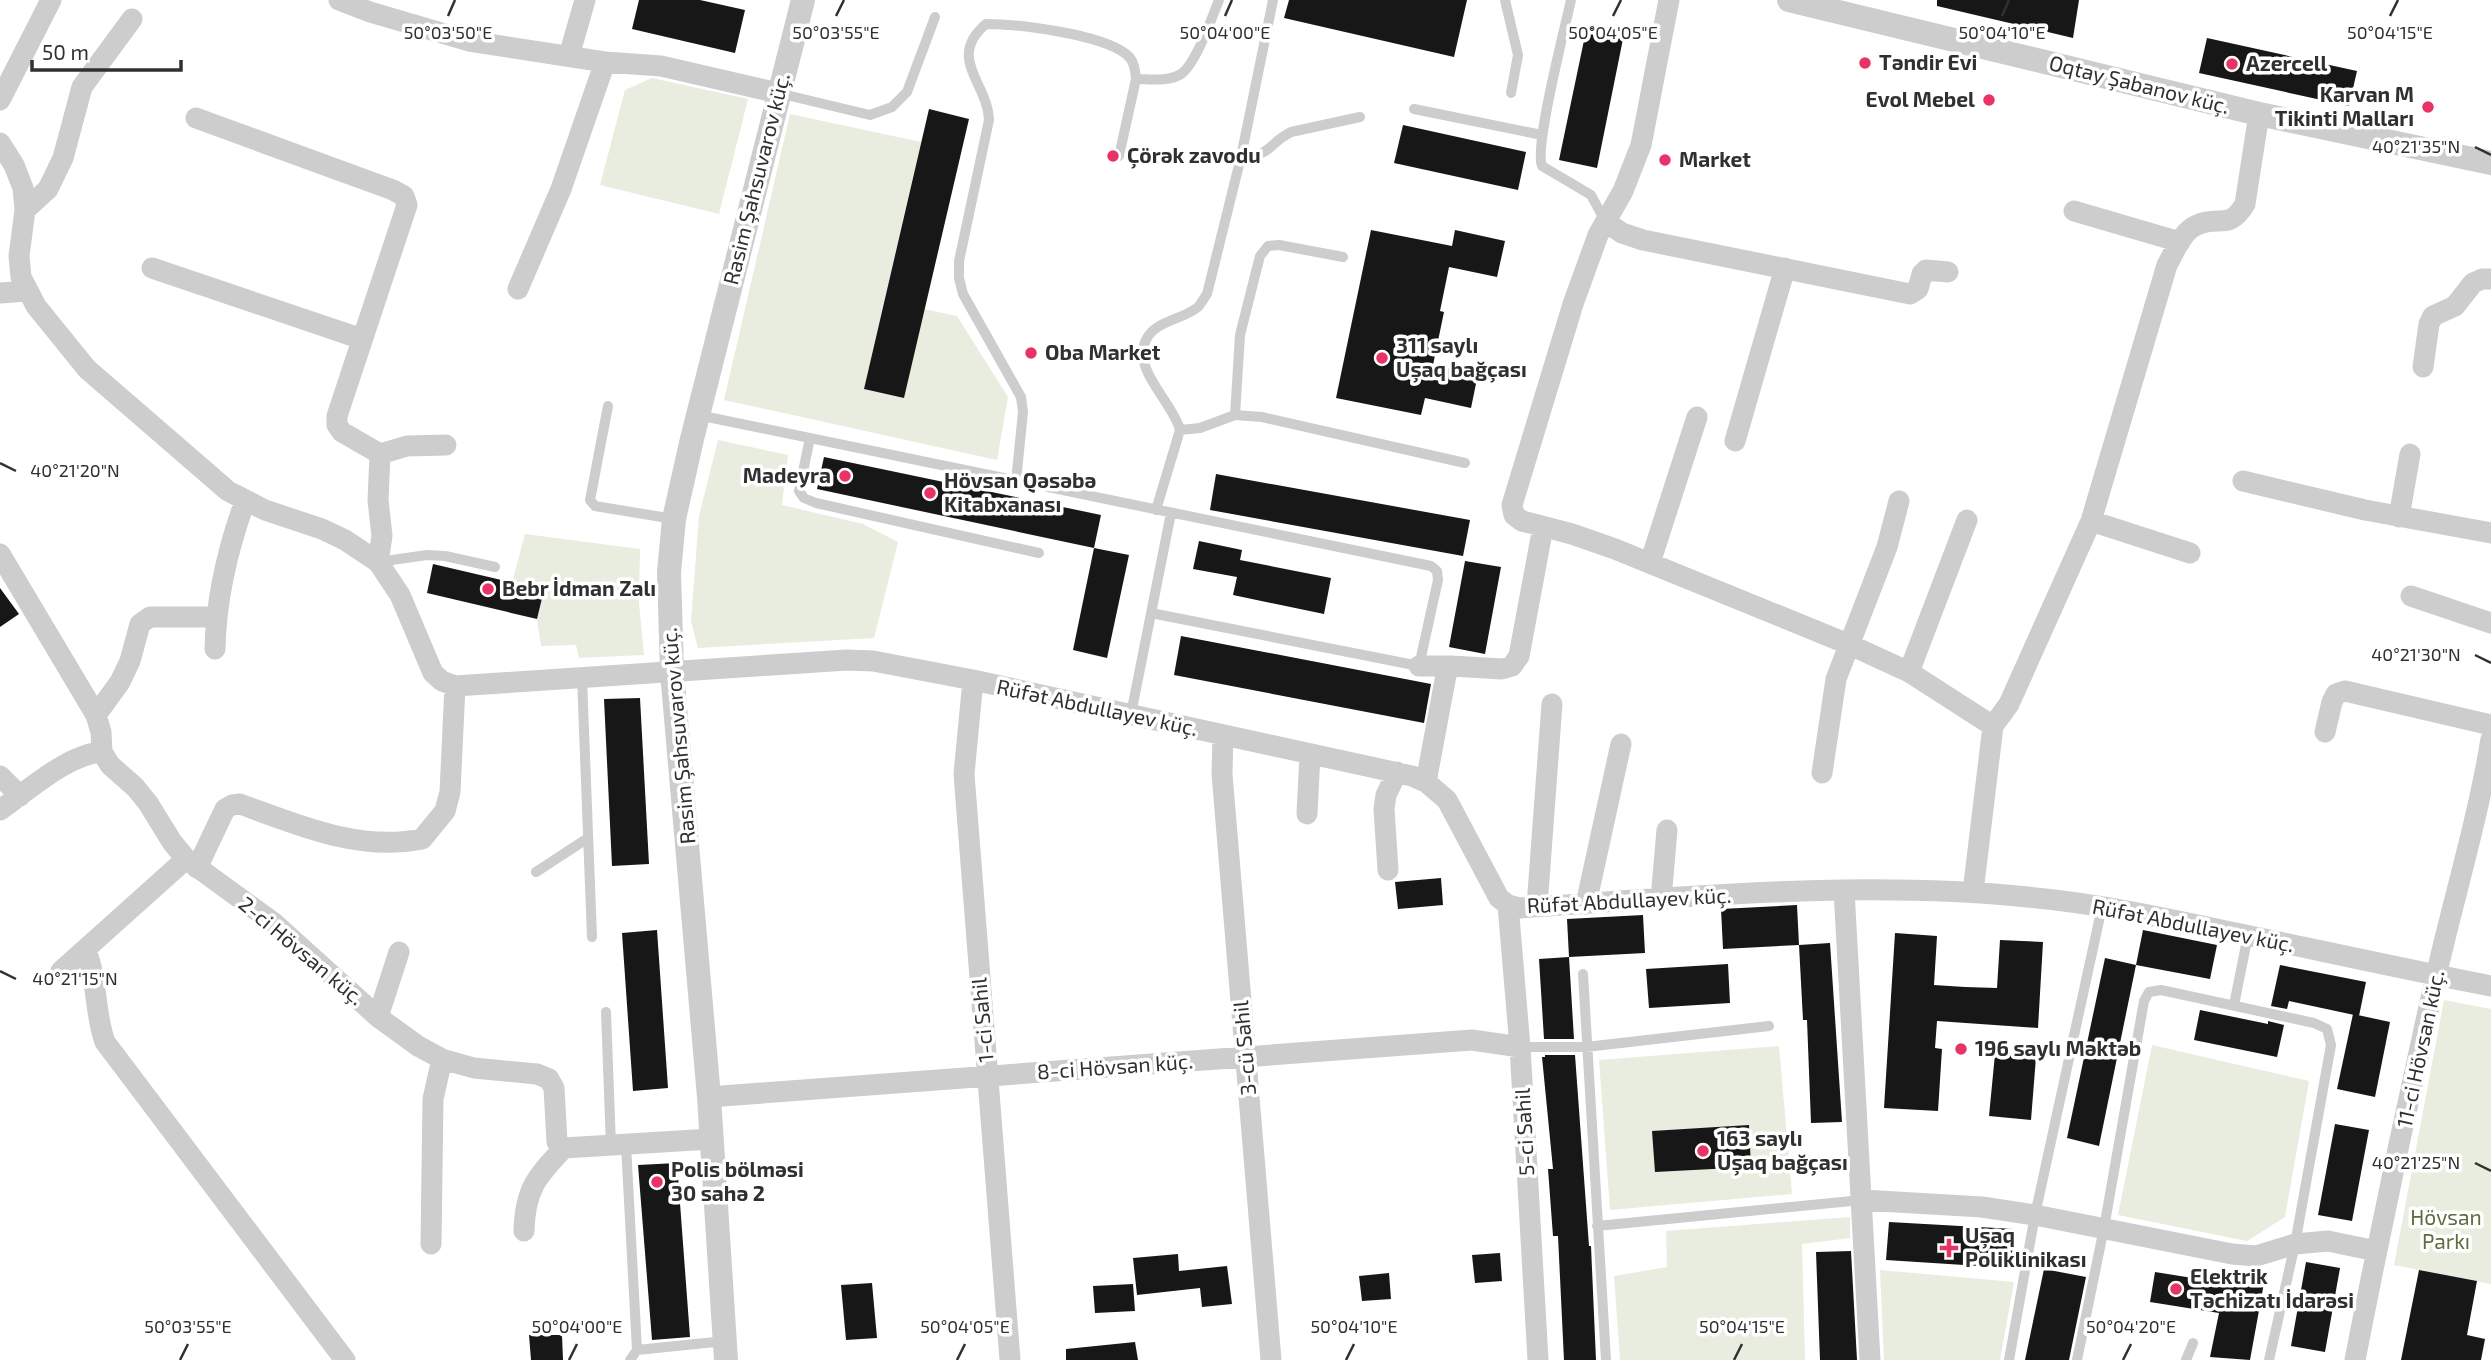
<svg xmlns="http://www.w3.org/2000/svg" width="2491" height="1360" viewBox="0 0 2491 1360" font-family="'Exo 2',sans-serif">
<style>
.green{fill:#e9eddf}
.building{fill:#171717}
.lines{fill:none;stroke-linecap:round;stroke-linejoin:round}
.service{stroke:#cdcdcd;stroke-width:10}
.minor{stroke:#cdcdcd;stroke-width:21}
.tertiary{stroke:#cdcdcd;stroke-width:24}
.ticks{fill:none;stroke:#303030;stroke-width:2.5}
.poi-dot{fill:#e73365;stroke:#fff;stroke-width:2.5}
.labels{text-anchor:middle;stroke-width:7;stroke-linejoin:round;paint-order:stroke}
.poi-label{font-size:21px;font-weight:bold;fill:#303030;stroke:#fff;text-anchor:start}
.street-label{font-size:21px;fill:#303030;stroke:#fff}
.park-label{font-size:21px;fill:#5d6d3d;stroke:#fff}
.ticks-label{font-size:18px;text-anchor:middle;fill:#303030;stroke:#fff;stroke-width:7;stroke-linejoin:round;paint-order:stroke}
</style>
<rect width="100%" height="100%" fill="#fff"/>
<!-- green -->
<path class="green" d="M652 78 748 99 719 214 600 185 625 90Z
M790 114 921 142 864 388 904 398 924 309 957 316 1008 397 997 460 724 400Z
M718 440 788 455 782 505 863 524 898 542 874 638 698 648 691 621 699 516Z
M525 534 640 549 639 603 644 655 579 658 576 645 541 646 537 619 544 591 512 583Z
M2444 1000 2491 1009V1284L2394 1265Z
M2152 1045 2309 1081 2285 1217 2247 1241 2118 1215Z
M1779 1046 1792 1194 1610 1210 1599 1060Z
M1850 1217V1238L1802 1244 1805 1360H1620L1614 1276 1667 1267 1666 1231Z
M1880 1270 2014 1282 2000 1360H1884Z"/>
<!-- building -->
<path class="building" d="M639 0H700L745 10 735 53 632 29Z
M1289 0H1467L1454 57 1284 18Z
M1937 0H2079L2073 38 1937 6Z
M1587 26 1624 34 1597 168 1559 160Z
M2207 38 2357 71 2349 106 2199 73Z
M929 109 969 119 904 398 864 389Z
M1403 125 1526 152 1518 190 1394 163Z
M1371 230 1452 246 1455 230 1505 241 1497 277 1449 267 1440 311 1444 312 1433 365 1478 374 1471 408 1425 398 1421 415 1336 398Z
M824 457 1101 515 1094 548 817 489Z
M1216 474 1470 520 1463 556 1210 510Z
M1199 541 1242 550 1240 560 1331 578 1324 614 1233 595 1237 577 1193 569Z
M1094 548 1129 555 1107 658 1073 650Z
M1465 561 1501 567 1485 654 1449 647Z
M433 564 544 590 537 619 427 593Z
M0 588 19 614 0 627Z
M1181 636 1431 684 1424 723 1174 675Z
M640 698 649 864 612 866 604 699Z
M1441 878 1443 905 1398 909 1395 882Z
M1797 905 1799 945 1723 949 1721 909Z
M1643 915 1645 953 1569 957 1567 919Z
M657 930 668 1088 633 1091 622 933Z
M2143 930 2217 945 2210 979 2136 965Z
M1895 933 1937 936 1934 985 1965 987 1997 988 2000 940 2043 942 2038 1028 1937 1021 1935 1048 1942 1049 1938 1111 1884 1108Z
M1830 943 1842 1122 1811 1123 1807 1020H1803L1799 945Z
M1569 957 1574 1039H1544L1539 959Z
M2105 958 2136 965 2099 1146 2067 1138Z
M1728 964 1730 1003 1649 1008 1646 969Z
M2280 965 2366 982 2359 1016 2289 1001 2287 1009 2271 1006Z
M2200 1010 2268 1024V1021L2284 1025 2277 1057 2194 1040Z
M2353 1014 2390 1022 2375 1097 2337 1089Z
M1995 1054 2036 1057 2031 1120 1989 1116Z
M1545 1055H1575L1589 1246H1591L1596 1360H1564L1558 1236H1553L1548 1169H1553L1542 1057H1545Z
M2335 1124 2369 1130 2352 1221 2318 1215Z
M1749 1125 1751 1167 1655 1172 1652 1131Z
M677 1163 690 1337 652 1340 638 1165Z
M1889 1222 2014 1229 2011 1268 1886 1260Z
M1851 1251 1857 1360H1820L1816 1252Z
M1500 1253 1502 1281 1475 1283 1472 1255Z
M1178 1254 1179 1271 1227 1266 1232 1304 1202 1307 1200 1288 1137 1295 1133 1258Z
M2306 1262 2340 1268 2325 1352 2291 1346Z
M2044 1269 2086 1277 2069 1360H2025Z
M2419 1270 2477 1281 2467 1335 2485 1339 2481 1360H2401Z
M2155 1272 2224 1283 2225 1276 2264 1283 2250 1360 2210 1357 2219 1313 2150 1302Z
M1389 1273 1391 1299 1362 1301 1359 1276Z
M872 1283 877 1338 846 1340 841 1285Z
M1133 1284 1135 1311 1095 1313 1093 1286Z
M529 1335H562L563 1360H531Z
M1135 1342 1138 1360H1066V1349Z"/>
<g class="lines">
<!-- service -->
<path class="service" d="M1505 0 1518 55 1511 93
M1571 0C1565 28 1534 146 1542 166L1591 195 1605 221
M1136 79C1149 79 1169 82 1181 74 1196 64 1212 17 1219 0
M778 93 870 115 892 107 907 92 935 17
M1414 109 1542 135
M1241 157C1274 155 1267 144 1291 132L1360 117
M608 406 590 500 595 506 674 519
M698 415 1431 566 1437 571 1438 580 1419 666 1151 613
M1235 415 1240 335 1260 256 1268 246 1279 245 1343 257
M1180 430 1200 428 1235 415 1262 417 1465 463
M810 438 799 491 804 498 816 503 1039 553
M1016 481 1023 412 1021 397 963 294 959 278V261L989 120C988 83 946 58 986 24 1019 24 1100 34 1126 54 1134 60 1135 69 1136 79L1119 156
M1156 510 1180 430C1173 403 1133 370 1145 342 1154 320 1181 321 1198 307 1201 304 1204 298 1207 294L1241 157 1273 0
M378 562 427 555 445 556 495 567
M582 678 592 937
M1131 714 1171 513
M536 872 588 838
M1583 974 1606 1360
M2234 1005 2248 935
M606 1012 611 1146
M1520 1047H1586L1769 1026
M626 1145 637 1350
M1597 1226 1862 1200
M630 1360 637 1350 725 1341
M2009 1360 2035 1215 2102 907
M2077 1360 2104 1228 2144 1001 2149 992 2161 990 2314 1023 2327 1029 2331 1045 2295 1244 2269 1360
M2186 1360 2193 1343"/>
<!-- minor -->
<path class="minor" d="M339 0 370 12 469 41 605 62 661 66 778 93
M1669 0 1641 145 1623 191 1598 235 1573 304 1512 505 1514 515 1522 521 1572 534 1615 549 1848 644 1909 672 1993 726 1973 892
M569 56 585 0
M0 100 51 0
M196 118 393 190 404 196 407 205 337 416V425L342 432 380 454 378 500 382 536 378 562
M0 143 14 165 23 188 25 210 19 256 21 277 36 306 87 369 228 491 265 510 322 529 345 540 378 562 400 595 433 673 442 681 455 686 847 660 873 661 973 680 1412 776 1426 782 1447 800 1499 898 1508 905 1519 908C1686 897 1861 880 2027 897 2096 903 2164 918 2231 932 2318 950 2404 969 2491 986
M25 210 48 189 63 158 82 87 132 19
M2074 211 2180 242
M1606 222 1622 233 1643 240 1910 294 1918 289 1922 274 1926 270 1948 272
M152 268 362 339
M518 289 561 189 605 62
M0 293 27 291
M2423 367 2429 324 2433 316 2455 306 2473 283 2482 279H2491
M1735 441 1785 268
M380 454 407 446 446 445
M2243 481 2365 510 2491 533
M2399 517 2410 454
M2091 521 2190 553
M0 554 96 715 101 732 102 752 110 765 135 787 148 803 172 842 186 859 274 923 378 1017 418 1046 442 1059 474 1068 537 1074 549 1079 554 1088 557 1142 564 1148 711 1139
M1650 563 1697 417
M2411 596 2491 623
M215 649C216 599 228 548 245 501
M1419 666H1451
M1909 672 1967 520
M973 680 964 774 1010 1360
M96 715 120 682 130 661 140 624 150 617H216
M1993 726 2009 704 2091 521 2167 265C2174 253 2182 231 2197 225 2219 215 2229 231 2245 204L2259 114
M2325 732 2332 702 2336 694 2345 691 2491 725
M1223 735 1222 774 1271 1360
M1822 773 1836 679 1887 547 1899 501
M0 776 20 796
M1426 782 1446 675 1451 666 1502 669 1512 666 1519 656 1543 527
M0 810C29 790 68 754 102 752
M1307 814 1310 754
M197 868 225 809 232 805 240 804C298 825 359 852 422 839L445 811 450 792 455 686
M1388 870 1384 809 1386 795 1397 772
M1844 890 1870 1360
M1661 899 1667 830
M1586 904 1621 744
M1508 905 1520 1047 1538 1360
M1537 906 1552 704
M86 951C98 980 94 1012 105 1042L345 1360
M61 971 186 859
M378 1017 399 952
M709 1097 1472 1040 1520 1047
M1862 1200 1982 1207 2035 1215 2232 1254 2256 1256 2295 1244 2328 1241 2376 1251
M524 1231C525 1190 536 1177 564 1148
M431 1244 433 1099 442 1059
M2355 1360C2380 1232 2407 1104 2436 976 2454 897 2478 819 2491 739"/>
<!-- tertiary -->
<path class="tertiary" d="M1789 0 2259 114 2491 163
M726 1360 709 1097 672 672 669 572 674 519 692 439 803 0"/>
</g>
<!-- ticks -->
<path class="ticks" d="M448 16 455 0M836 16 844 0M1225 16 1232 0M1613 16 1621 0M2002 16 2009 0M2390 16 2398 0M2475 147 2491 155M0 463 16 471M2475 655 2491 663M0 971 16 979M2475 1163 2491 1171M180 1360 188 1344M569 1360 577 1344M957 1360 965 1344M1346 1360 1354 1344M1734 1360 1742 1344M2123 1360 2131 1344"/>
<!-- markers -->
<g class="poi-dot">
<circle cx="1865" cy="63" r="7"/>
<circle cx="2232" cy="64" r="7"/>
<circle cx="1989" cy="100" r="7"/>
<circle cx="2428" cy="107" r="7"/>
<circle cx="1113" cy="156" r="7"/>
<circle cx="1665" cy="160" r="7"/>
<circle cx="1031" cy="353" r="7"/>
<circle cx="1382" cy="358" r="7"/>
<circle cx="845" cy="476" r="7"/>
<circle cx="930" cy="493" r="7"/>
<circle cx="488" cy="589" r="7"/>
<circle cx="1961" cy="1049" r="7"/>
<circle cx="1703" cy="1151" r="7"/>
<circle cx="657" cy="1182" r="7"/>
<path d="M1945.5 1237.5h7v7h7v7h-7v7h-7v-7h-7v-7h7z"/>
<circle cx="2176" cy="1289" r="7"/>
</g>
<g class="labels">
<!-- poi labels -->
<g class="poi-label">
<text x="1879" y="70">Təndir Evi</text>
<text x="2246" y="71">Azercell</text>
<text x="2414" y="102" text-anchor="end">Karvan M<tspan x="2414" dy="24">Tikinti Malları</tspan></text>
<text x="1975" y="107" text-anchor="end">Evol Mebel</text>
<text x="1127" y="163">Çörək zavodu</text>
<text x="1679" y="167">Market</text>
<text x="1396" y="353">311 saylı<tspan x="1396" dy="24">Uşaq bağçası</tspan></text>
<text x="1045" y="360">Oba Market</text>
<text x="831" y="483" text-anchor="end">Madeyra</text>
<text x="944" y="488">Hövsan Qəsəbə<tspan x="944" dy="24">Kitabxanası</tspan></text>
<text x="502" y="596">Bebr İdman Zalı</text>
<text x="1975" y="1056">196 saylı Məktəb</text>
<text x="1717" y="1146">163 saylı<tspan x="1717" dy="24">Uşaq bağçası</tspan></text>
<text x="671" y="1177">Polis bölməsi<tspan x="671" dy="24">30 sahə 2</tspan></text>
<text x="1965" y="1243">Uşaq<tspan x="1965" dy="24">Poliklinikası</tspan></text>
<text x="2190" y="1284">Elektrik<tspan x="2190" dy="24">Təchizatı İdarəsi</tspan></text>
</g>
<!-- street labels -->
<g class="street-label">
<text transform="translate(2139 85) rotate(14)" y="7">Oqtay Şabanov küç.</text>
<text transform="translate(757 179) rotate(-76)" y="7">Rasim Şahsuvarov küç.</text>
<text transform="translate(1097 708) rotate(12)" y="7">Rüfət Abdullayev küç.</text>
<text transform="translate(679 736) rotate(-95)" y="7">Rasim Şahsuvarov küç.</text>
<text transform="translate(1629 901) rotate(-3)" y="7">Rüfət Abdullayev küç.</text>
<text transform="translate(2193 926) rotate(11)" y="7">Rüfət Abdullayev küç.</text>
<text transform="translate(301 951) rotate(40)" y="7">2-ci Hövsan küç.</text>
<text transform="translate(983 1020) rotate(-95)" y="7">1-ci Sahil</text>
<text transform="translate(1245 1048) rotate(-95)" y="7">3-cü Sahil</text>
<text transform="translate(2421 1049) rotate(-78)" y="7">11-ci Hövsan küç.</text>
<text transform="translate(1115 1067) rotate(-4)" y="7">8-ci Hövsan küç.</text>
<text transform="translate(1525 1132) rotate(-93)" y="7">5-ci Sahil</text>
</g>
<!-- park labels -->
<g class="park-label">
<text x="2446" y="1225">Hövsan<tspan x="2446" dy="24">Parkı</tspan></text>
</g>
</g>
<g class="ticks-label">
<text x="448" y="39">50°03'50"E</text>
<text x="836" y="39">50°03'55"E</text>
<text x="1225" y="39">50°04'00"E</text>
<text x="1613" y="39">50°04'05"E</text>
<text x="2002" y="39">50°04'10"E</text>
<text x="2390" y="39">50°04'15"E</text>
<text x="2416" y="153">40°21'35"N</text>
<text x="75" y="477">40°21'20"N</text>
<text x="2416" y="661">40°21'30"N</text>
<text x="75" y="985">40°21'15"N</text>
<text x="2416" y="1169">40°21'25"N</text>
<text x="188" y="1333">50°03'55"E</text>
<text x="577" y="1333">50°04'00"E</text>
<text x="965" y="1333">50°04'05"E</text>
<text x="1354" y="1333">50°04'10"E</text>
<text x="1742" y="1333">50°04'15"E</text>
<text x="2131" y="1333">50°04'20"E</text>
</g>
<!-- scale -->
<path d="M32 60v10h149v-10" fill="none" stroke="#303030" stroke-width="3.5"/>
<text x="42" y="60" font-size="21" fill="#303030" stroke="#ffffff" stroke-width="5" paint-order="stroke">50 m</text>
</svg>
